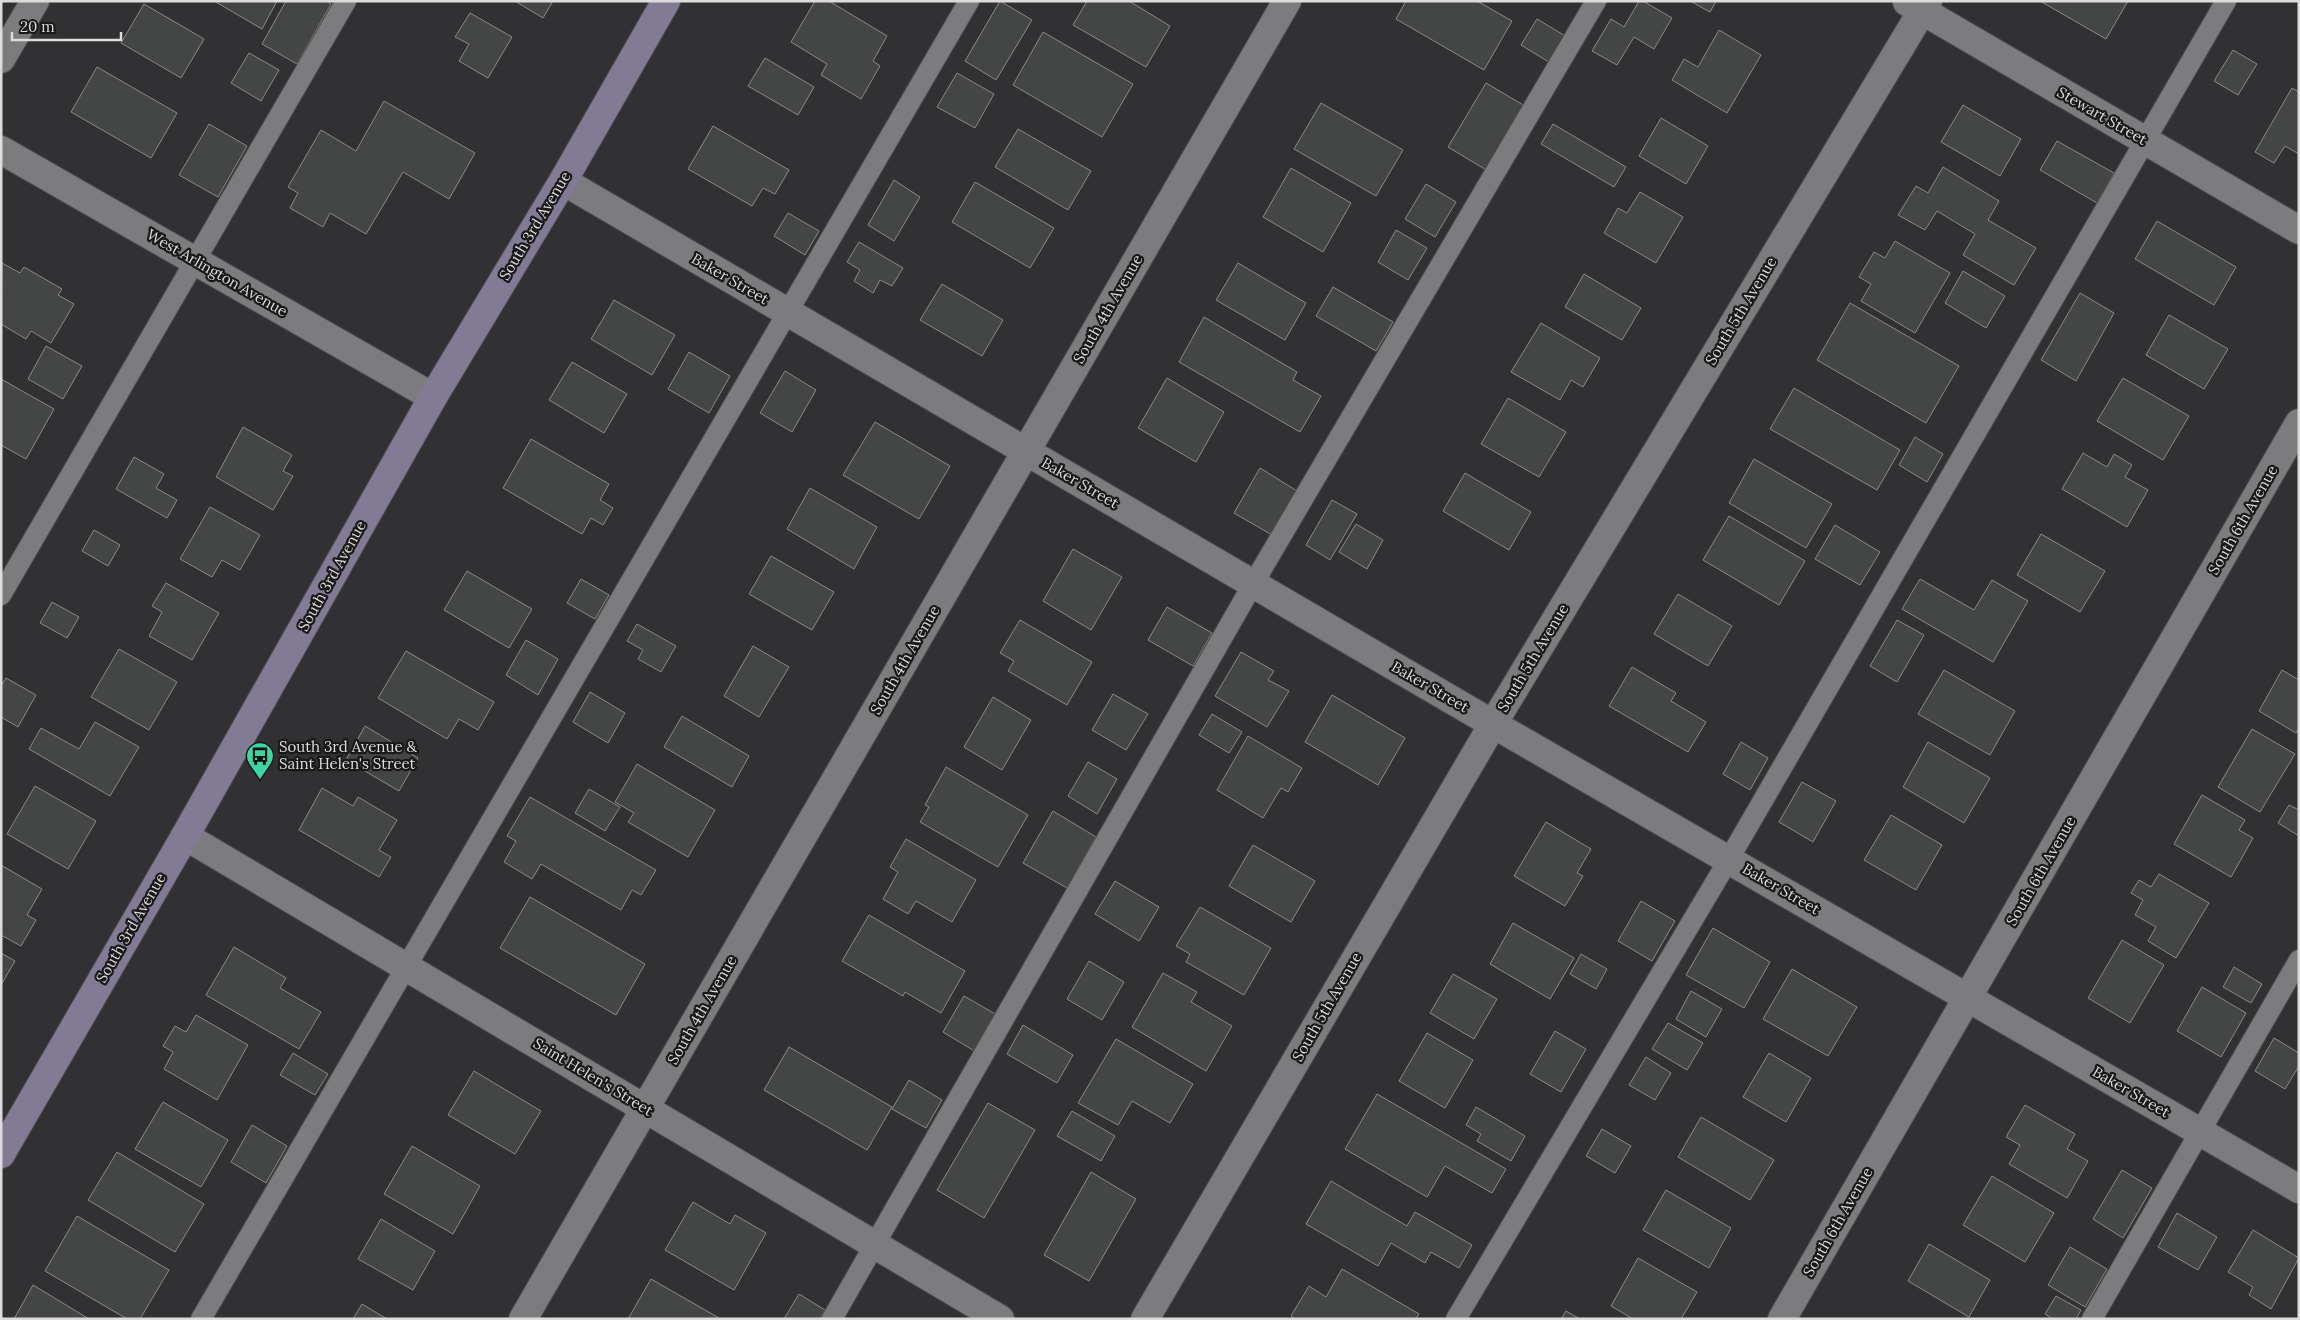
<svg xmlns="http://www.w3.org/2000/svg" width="2300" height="1320" viewBox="0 0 2300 1320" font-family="Lora,serif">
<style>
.building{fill:#434644;stroke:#888b8a}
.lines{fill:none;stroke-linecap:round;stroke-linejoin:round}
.lane-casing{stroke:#4c4b4d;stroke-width:22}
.street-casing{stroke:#4c4b4d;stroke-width:30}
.secondary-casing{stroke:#4c4b4d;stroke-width:30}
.lane{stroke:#7c7b7e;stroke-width:20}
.street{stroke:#7c7b7e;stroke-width:28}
.secondary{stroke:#837b96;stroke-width:28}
.labels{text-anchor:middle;stroke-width:4.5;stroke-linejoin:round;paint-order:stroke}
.street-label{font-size:15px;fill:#dcdcdd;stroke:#19191a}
.poi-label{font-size:15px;fill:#dcdcdd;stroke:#19191a;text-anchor:start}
</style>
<rect width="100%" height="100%" fill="#313033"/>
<!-- building -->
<path class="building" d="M214 1H277L262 29Z
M286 1H326L331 4 297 64 262 44Z
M515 1H553L543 18Z
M815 1H829L887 36 873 61 880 66 861 99 821 75 827 64 791 42Z
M1000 1 1032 20 996 80 965 61Z
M1087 1H1129L1170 26 1146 67 1073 25Z
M1406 1H1477L1512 21 1484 70 1396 19Z
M1639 1H1643L1672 18 1654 49 1634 37 1617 65 1592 51 1611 19 1624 27Z
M1690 1H1716L1710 12Z
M2040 1H2128L2106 39Z
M144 4 204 39 181 78 121 43Z
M470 13 512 37 488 78 459 61 469 44 455 37Z
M1537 19 1567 37 1552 64 1521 45Z
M1719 30 1761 55 1727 113 1672 80 1684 59 1698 67Z
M1043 32 1133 84 1102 137 1013 85Z
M2233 50 2257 64 2238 95 2214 81Z
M249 53 279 70 261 101 231 83Z
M765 58 814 87 798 115 748 86Z
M97 67 177 113 151 158 71 112Z
M957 73 994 94 975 128 937 107Z
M1486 83 1525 106 1488 171 1448 147Z
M2292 88 2299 92V154L2285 146 2274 163 2255 152Z
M384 101 475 153 449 199 403 172 366 234 330 213 323 227 290 208 298 193 288 187 321 130 356 151Z
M1321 103 1403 150 1376 196 1294 149Z
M1963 105 2021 139 2000 176 1941 142Z
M1661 118 1708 146 1686 184 1639 156Z
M209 124 247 146 218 197 179 175Z
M1553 124 1626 167 1614 187 1541 144Z
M713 126 789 170 775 194 763 188 752 206 688 169Z
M1018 129 1091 171 1068 210 995 167Z
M2057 141 2114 173 2097 203 2040 170Z
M1943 167 1999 201 1988 220 2036 248 2014 285 1963 255 1975 234 1937 211 1925 230 1898 215 1916 186 1928 193Z
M1291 168 1351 203 1323 252 1263 217Z
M894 180 920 197 894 241 868 225Z
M975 182 1054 228 1030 268 952 222Z
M1426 184 1456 202 1435 237 1405 219Z
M1640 192 1683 217 1656 263 1604 233 1618 208 1627 213Z
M788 213 819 231 805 255 774 236Z
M2157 221 2236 267 2214 305 2135 259Z
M1396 230 1427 248 1408 280 1378 262Z
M1895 241 1950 273 1915 333 1861 301 1871 284 1859 277 1874 252 1885 258Z
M859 242 903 268 892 286 880 280 873 293 854 281 860 270 847 262Z
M2 263 20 273 24 267 62 289 58 295 74 304 51 343 31 331 26 339 1 324Z
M1238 263 1306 303 1285 340 1216 300Z
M1963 271 2005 296 1986 328 1945 303Z
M1584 274 1641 308 1622 340 1565 307Z
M942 284 1003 320 982 356 920 320Z
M1333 287 1393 322 1376 351 1316 316Z
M2080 293 2114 313 2076 381 2041 360Z
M614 300 675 335 652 375 591 339Z
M1850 303 1959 366 1926 423 1817 360Z
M2169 315 2228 349 2204 389 2146 355Z
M1204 317 1297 372 1293 380 1321 396 1300 432 1179 362Z
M1541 323 1600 358 1583 387 1571 380 1560 400 1511 372Z
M46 346 82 366 63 399 28 379Z
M689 352 730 376 709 413 668 389Z
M572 362 627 394 604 433 549 400Z
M785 371 816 390 792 432 760 413Z
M1167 378 1224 412 1196 462 1138 428Z
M2123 378 2189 416 2163 460 2097 421Z
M1 379 54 409 26 459 1 445Z
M1794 388 1900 450 1877 490 1770 429Z
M1508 398 1566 432 1539 477 1481 444Z
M875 422 950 466 919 519 843 475Z
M243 427 292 455 283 471 293 476 273 510 216 477Z
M1915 437 1943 454 1927 482 1899 465Z
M531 439 609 484 600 500 613 508 603 525 591 518 582 534 503 488Z
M2083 453 2107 467 2114 454 2132 465 2125 477 2148 490 2127 527 2062 489Z
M134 457 164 474 156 488 177 500 167 518 116 489Z
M1754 459 1832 504 1806 548 1729 503Z
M1260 468 1297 491 1272 535 1234 513Z
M1465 473 1531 512 1509 550 1443 511Z
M810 488 877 527 854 569 787 529Z
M1332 500 1357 514 1330 560 1306 545Z
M210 507 260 535 240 570 222 560 212 577 180 559Z
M1729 516 1805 561 1779 605 1703 560Z
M1356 524 1383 540 1367 569 1339 552Z
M1835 525 1880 552 1860 585 1815 559Z
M94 530 120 545 108 566 82 551Z
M2041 534 2105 571 2080 612 2017 575Z
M1073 549 1122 577 1091 630 1043 601Z
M771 556 834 592 812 630 749 594Z
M467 571 532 609 509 648 444 610Z
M581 579 609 595 595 619 567 603Z
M1920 579 1974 610 1992 580 2028 601 1993 662 1902 609Z
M166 583 219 613 192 660 149 636 162 612 152 606Z
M1678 594 1732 626 1708 666 1654 634Z
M52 602 79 617 67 638 40 623Z
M1167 607 1212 633 1193 666 1148 640Z
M1020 620 1092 662 1067 705 1008 671 1014 661 1000 653Z
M1897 620 1924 635 1897 682 1870 666Z
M637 624 676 646 661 672 638 659 643 650 627 641Z
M526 640 558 659 538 695 506 675Z
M753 646 789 667 759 717 724 696Z
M119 649 177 682 149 730 91 697Z
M406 651 494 702 478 730 459 719 447 739 378 698Z
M1241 652 1274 671 1268 680 1289 691 1267 727 1215 696Z
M1632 667 1676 693 1671 701 1706 722 1688 752 1609 706Z
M1944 670 2015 711 1990 755 1918 714Z
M2282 670 2299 680V728L2296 733 2259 711Z
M6 678 36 695 18 727 1 717V686Z
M590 692 625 713 608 743 573 722Z
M1113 694 1148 714 1126 750 1092 730Z
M1332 695 1405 738 1378 785 1305 742Z
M993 697 1031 720 1002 770 964 747Z
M1212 714 1242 732 1229 753 1199 735Z
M682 716 749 756 732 787 664 747Z
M95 722 139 747 110 796 29 749 41 728 79 749Z
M365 726 418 758 399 791 346 760Z
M2252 729 2295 754 2260 812 2218 787Z
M1248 736 1302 768 1288 792 1281 788 1263 818 1217 790Z
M1741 742 1768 758 1750 790 1723 774Z
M1928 742 1990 778 1964 823 1903 787Z
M1088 762 1117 779 1097 814 1068 796Z
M637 764 715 810 688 857 628 822 634 813 615 802Z
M946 767 1028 815 998 867 920 822 929 807 925 805Z
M1802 782 1836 801 1813 842 1779 822Z
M35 786 96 821 68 869 7 834Z
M322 788 353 806 358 797 397 820 379 850 391 857 379 877 299 830Z
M589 789 620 807 605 831 575 813Z
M2202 795 2245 820 2239 830 2253 838 2231 877 2174 844Z
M530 797 656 870 641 895 632 890 621 910 541 864 532 879 504 862 516 841 507 836Z
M2289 805 2299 810V836L2278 823Z
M1053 811 1096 837 1067 888 1023 863Z
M1891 815 1942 845 1916 890 1864 860Z
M1546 822 1591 849 1577 873 1583 876 1565 906 1514 876Z
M906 839 976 880 952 922 916 901 908 914 883 899 898 872 890 867Z
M1253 845 1315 881 1291 922 1229 886Z
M1 865 42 889 27 915 36 920 21 946 1 935Z
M2159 874 2209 903 2176 958 2148 941 2156 927 2135 915 2143 900 2131 893 2139 880 2151 887Z
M1115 881 1159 907 1139 941 1095 914Z
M530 897 645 964 616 1015 500 948Z
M1641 901 1675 921 1652 961 1618 941Z
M1200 907 1271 948 1244 995 1186 962 1190 954 1176 946Z
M869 915 965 971 941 1013 905 992 903 996 842 961Z
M1513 923 1574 958 1550 999 1490 964Z
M1713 928 1770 962 1744 1008 1686 975Z
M2122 940 2164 965 2130 1023 2088 998Z
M234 947 286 978 280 988 321 1012 299 1049 206 995Z
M1 953 15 961 1 985Z
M1581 954 1607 969 1596 989 1570 974Z
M1089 961 1124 982 1102 1020 1067 999Z
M2234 967 2262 984 2251 1003 2223 987Z
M1792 969 1857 1007 1828 1056 1763 1019Z
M1163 973 1197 992 1191 1002 1232 1026 1206 1071 1132 1027Z
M1453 974 1497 999 1474 1039 1430 1013Z
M2202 987 2246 1013 2221 1057 2177 1031Z
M1691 991 1722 1009 1706 1037 1676 1019Z
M964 996 997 1015 976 1052 943 1032Z
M196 1015 248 1045 217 1100 164 1069 173 1052 163 1046 175 1026 186 1032Z
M1668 1023 1703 1043 1687 1070 1652 1049Z
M1023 1025 1073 1055 1057 1083 1007 1054Z
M1555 1031 1586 1049 1561 1092 1530 1074Z
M1427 1033 1473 1060 1445 1108 1399 1081Z
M2274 1038 2299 1053V1066L2285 1089 2255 1071Z
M1116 1039 1193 1084 1170 1123 1132 1101 1118 1125 1078 1103Z
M789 1047 892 1107 867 1150 764 1090Z
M293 1053 328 1074 315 1095 280 1075Z
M1769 1053 1811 1078 1786 1122 1743 1097Z
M1646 1057 1671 1073 1655 1100 1629 1085Z
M474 1071 541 1111 515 1154 448 1115Z
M909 1080 942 1100 926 1128 892 1109Z
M1377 1094 1506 1169 1492 1193 1445 1166 1427 1197 1345 1149Z
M163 1102 228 1140 201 1187 135 1149Z
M988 1103 1035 1130 984 1218 937 1190Z
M2025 1105 2075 1134 2067 1149 2088 1161 2067 1198 2009 1164 2020 1145 2006 1137Z
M1476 1107 1525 1136 1511 1161 1477 1141 1481 1134 1466 1125Z
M1072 1111 1115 1136 1101 1161 1057 1136Z
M1701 1117 1774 1160 1750 1200 1678 1157Z
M252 1125 287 1146 266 1183 231 1162Z
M1602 1129 1631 1146 1615 1173 1586 1156Z
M412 1146 480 1186 453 1234 384 1194Z
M117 1152 204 1204 175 1252 88 1200Z
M2122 1170 2152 1188 2123 1238 2093 1219Z
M1091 1172 1136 1199 1089 1281 1044 1255Z
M1992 1176 2054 1213 2025 1262 1963 1225Z
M1331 1181 1407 1226 1415 1212 1472 1245 1459 1268 1431 1252 1425 1263 1391 1243 1378 1266 1306 1224Z
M1666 1190 1731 1228 1709 1268 1643 1230Z
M693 1202 730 1224 735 1215 766 1233 734 1290 665 1250Z
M2177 1213 2217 1237 2198 1270 2158 1247Z
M77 1216 169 1270 140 1319H127L45 1271Z
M381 1219 435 1251 413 1290 358 1259Z
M2253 1230 2299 1258 2271 1309 2249 1295 2253 1287 2228 1272Z
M1929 1244 1990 1280 1969 1317 1908 1281Z
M2070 1247 2107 1269 2085 1307 2048 1285Z
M1638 1258 1697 1292 1681 1319H1633L1611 1306Z
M1342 1269 1419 1314 1416 1319H1295L1291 1316 1309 1286 1326 1297Z
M651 1279 719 1318 718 1319H628Z
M33 1285 89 1319H14Z
M799 1294 825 1310 820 1319H784Z
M2056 1296 2081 1310 2076 1319H2053L2045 1314Z
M362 1304 387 1319H353Z
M1566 1311 1580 1319H1561Z"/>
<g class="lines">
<!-- lane casing -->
<g class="lane-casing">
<path id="lane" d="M1 595 346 1
M201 1319 969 1
M832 1319 1253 584 1596 1
M1456 1319 1729 859 2226 1
M2092 1319 2299 960"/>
</g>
<!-- street casing -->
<g class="street-casing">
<path id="street" d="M1907 2 2299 230
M1 59 35 1
M1 150 433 397
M563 181 1493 724 2299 1189
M185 836 1000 1319
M523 1319 1287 1
M1145 1319 1493 724 1928 1
M1782 1319 2299 423"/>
</g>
<!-- secondary casing -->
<g class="secondary-casing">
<path id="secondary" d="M1 1154 185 836 433 397 563 181 666 1"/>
</g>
<!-- lane -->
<use href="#lane" class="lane"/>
<!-- street -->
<use href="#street" class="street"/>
<!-- secondary -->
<use href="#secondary" class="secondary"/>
</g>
<!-- icons -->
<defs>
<g id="bus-pin" transform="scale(1.4375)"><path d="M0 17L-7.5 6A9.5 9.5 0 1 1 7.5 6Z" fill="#3ed4a3" stroke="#19191a"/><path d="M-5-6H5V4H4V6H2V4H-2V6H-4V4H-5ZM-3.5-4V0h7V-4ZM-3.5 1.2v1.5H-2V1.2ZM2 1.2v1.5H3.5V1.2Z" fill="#111"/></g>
</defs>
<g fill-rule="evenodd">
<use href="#bus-pin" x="260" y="756"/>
</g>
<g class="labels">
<!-- street labels -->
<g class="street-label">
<text transform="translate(2102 116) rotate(30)" y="5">Stewart Street</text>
<text transform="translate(535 226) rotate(-59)" y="5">South 3rd Avenue</text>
<text transform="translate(217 273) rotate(30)" y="5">West Arlington Avenue</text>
<text transform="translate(730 279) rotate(30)" y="5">Baker Street</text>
<text transform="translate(1108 309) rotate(-60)" y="5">South 4th Avenue</text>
<text transform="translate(1741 311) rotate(-59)" y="5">South 5th Avenue</text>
<text transform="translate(1080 483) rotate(30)" y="5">Baker Street</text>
<text transform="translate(2243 520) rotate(-60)" y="5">South 6th Avenue</text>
<text transform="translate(332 576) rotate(-61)" y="5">South 3rd Avenue</text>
<text transform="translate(1533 658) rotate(-59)" y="5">South 5th Avenue</text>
<text transform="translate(905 660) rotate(-60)" y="5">South 4th Avenue</text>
<text transform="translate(1430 687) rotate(30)" y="5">Baker Street</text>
<text transform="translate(2041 871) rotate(-60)" y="5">South 6th Avenue</text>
<text transform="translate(1781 889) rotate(30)" y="5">Baker Street</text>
<text transform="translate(131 928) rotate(-60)" y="5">South 3rd Avenue</text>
<text transform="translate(1327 1007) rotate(-60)" y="5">South 5th Avenue</text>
<text transform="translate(702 1010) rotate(-60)" y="5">South 4th Avenue</text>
<text transform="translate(593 1077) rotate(31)" y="5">Saint Helen's Street</text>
<text transform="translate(2131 1092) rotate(30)" y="5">Baker Street</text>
<text transform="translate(1838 1222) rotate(-60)" y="5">South 6th Avenue</text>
</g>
<!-- poi labels -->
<g class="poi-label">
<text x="279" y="752">South 3rd Avenue &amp;<tspan x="279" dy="17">Saint Helen's Street</tspan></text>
</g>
</g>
<!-- border -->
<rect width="2300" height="1320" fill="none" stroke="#dcdcdd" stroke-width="5"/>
<!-- scale -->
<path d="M12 32v8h109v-8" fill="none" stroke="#dcdcdd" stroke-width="2.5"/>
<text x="20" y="32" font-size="15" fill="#dcdcdd" stroke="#19191a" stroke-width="4" paint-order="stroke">20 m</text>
</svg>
